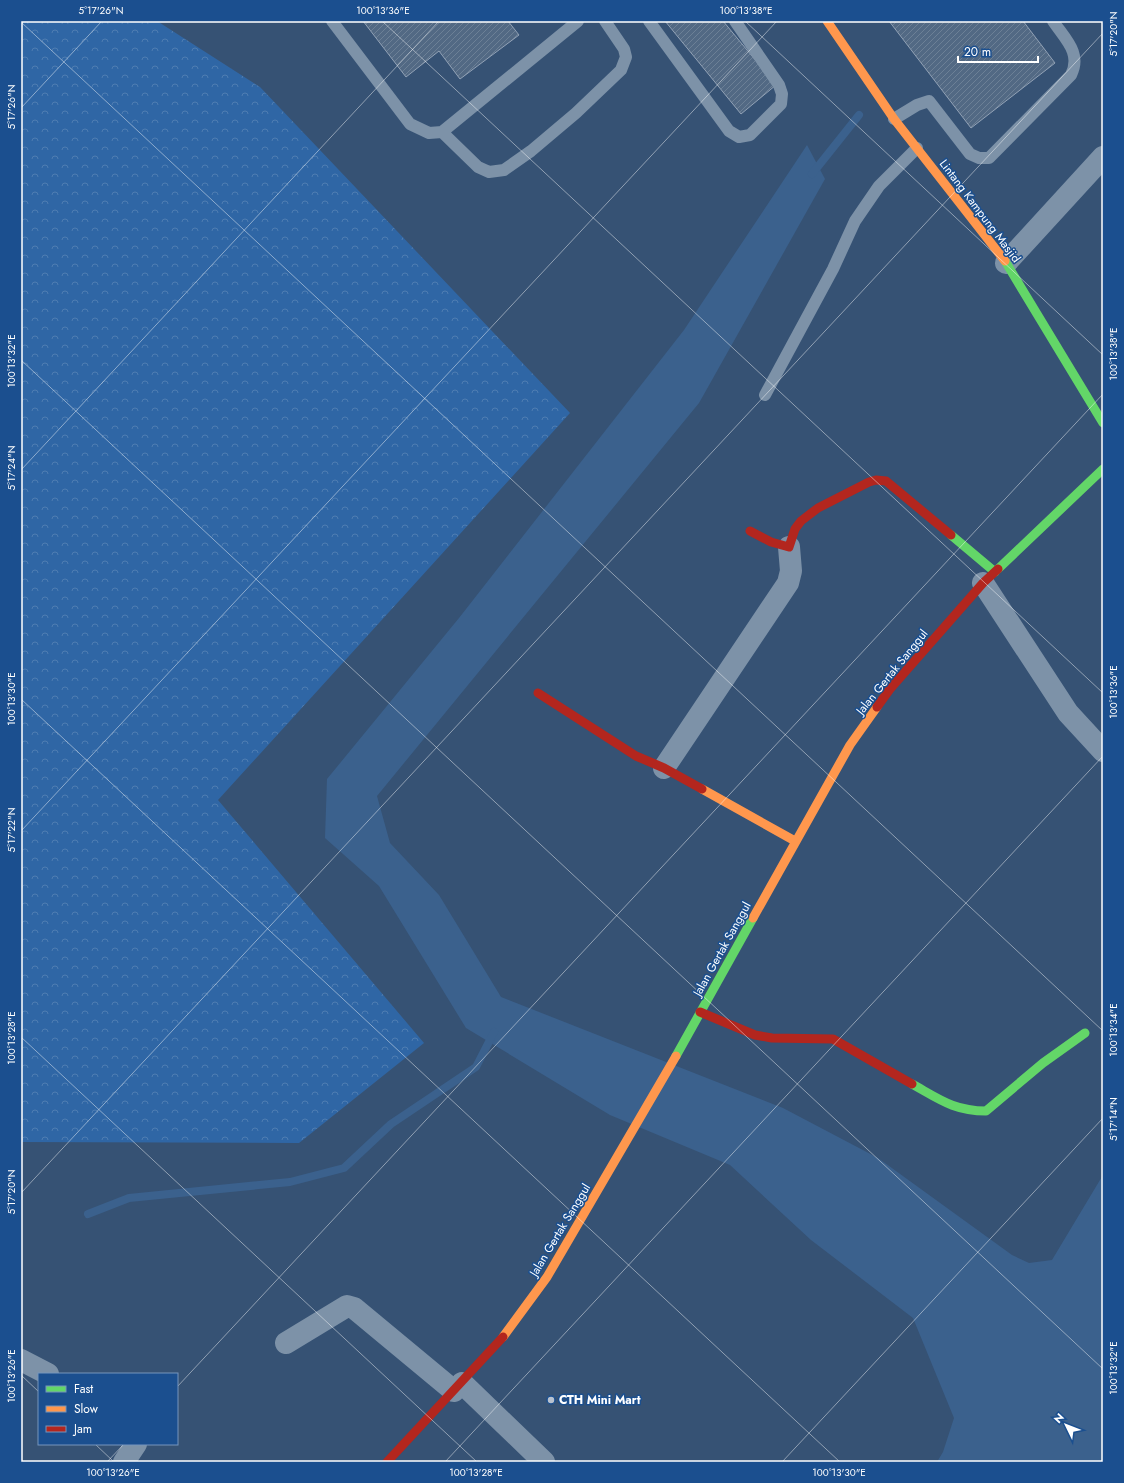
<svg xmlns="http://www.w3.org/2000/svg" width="1124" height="1483" viewBox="0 0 1124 1483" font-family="Jost,sans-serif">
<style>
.forest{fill:url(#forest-crowns)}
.water{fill:#3b618d}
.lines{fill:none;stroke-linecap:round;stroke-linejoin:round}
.stream{stroke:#3b618d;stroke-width:8}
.building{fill:url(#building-hatch);stroke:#92a2b6}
.lane{stroke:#7d92a8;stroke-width:12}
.street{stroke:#7d92a8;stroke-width:22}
.fast{stroke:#63d668;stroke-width:9}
.slow{stroke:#ff974d;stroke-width:9}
.jam{stroke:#b3261e;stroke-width:9}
.ticks{fill:none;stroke:#fff;stroke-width:1;stroke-opacity:0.45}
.poi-dot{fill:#b9c2ce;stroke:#1b4f8f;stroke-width:1.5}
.labels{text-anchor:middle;stroke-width:3;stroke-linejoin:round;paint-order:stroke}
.street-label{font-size:12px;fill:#fff;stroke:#1b4f8f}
.poi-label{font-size:12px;font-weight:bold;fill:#fff;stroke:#1b4f8f;text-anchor:start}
.neatline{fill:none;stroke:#fff;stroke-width:1.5}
.ticks-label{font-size:10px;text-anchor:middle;fill:#fff}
</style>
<defs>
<pattern id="forest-crowns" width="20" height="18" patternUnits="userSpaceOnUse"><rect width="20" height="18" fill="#2f66a5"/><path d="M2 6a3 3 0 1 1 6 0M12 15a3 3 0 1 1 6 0" fill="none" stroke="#4e7db2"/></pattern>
<pattern id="building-hatch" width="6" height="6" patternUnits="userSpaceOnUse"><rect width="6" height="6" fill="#526984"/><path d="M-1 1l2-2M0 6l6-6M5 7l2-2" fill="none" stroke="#6c8096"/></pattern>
</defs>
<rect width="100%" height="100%" fill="#365274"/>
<!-- forest -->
<path class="forest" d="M21 21H157L260 87 570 413 218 800 424 1043 299 1143 21 1142Z"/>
<!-- water -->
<path class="water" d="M807 145 825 179 699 403 377 796 390 843 439 895 501 997 783 1108 878 1158 1012 1255 1029 1263 1052 1260 1103 1175V1462H937L943 1452 954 1418 913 1318 811 1240 730 1165 610 1115 466 1028 379 886 325 838 327 779 459 618 684 330Z"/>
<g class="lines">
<!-- stream -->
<path class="stream" d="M812 174 859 115
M88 1214 129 1198 290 1182 344 1168 391 1124 476 1067 494 1032"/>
</g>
<!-- building -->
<path class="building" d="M363 21H508L519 35 460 79 439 51 406 77Z
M665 21H723L776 85 741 114Z
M889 21H1023L1055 63 971 128Z"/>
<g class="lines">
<!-- lane -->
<path class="lane" d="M332 21 410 124 429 133 442 132 578 21
M649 21 729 131 739 137 750 135 781 104 782 94 779 85 735 21
M894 119 917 105 929 101 970 154 979 158H989L1071 75C1082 53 1065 39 1053 21
M442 132 478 167 489 172 504 170 531 151 576 113 621 70 626 57 624 49 605 21
M765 395 833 269 855 221 879 186 917 148"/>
<!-- street -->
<path class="street" d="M1006 263 1103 157
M983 583 1068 713 1103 751
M664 768 788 583 791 571 789 547
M286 1343 347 1306 354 1308 454 1391
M21 1360 48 1374
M462 1383 544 1462
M124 1462 136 1444"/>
<!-- fast -->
<path class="fast" d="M1005 261 1103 423
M951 535 995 572
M998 569 1103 469
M676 1056 753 918
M912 1084C939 1099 954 1111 986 1111L1043 1063 1085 1033"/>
<!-- slow -->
<path class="slow" d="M827 21 894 119 1005 261
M702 789 795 841
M753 918 850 745 877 707
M503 1337 547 1277 676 1056"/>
<!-- jam -->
<path class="jam" d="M750 531 771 542 789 547 795 529 801 521 818 508 869 482 876 480 886 481 951 535
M538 693 636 756 664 768 702 789
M877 707 890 689 983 583 998 569
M700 1012 755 1035 772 1038 833 1039 912 1084
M387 1462 503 1337"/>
</g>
<!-- ticks -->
<path class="ticks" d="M382 21 1103 693M745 21 1103 355M21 22 1103 1031M21 108 102 21M21 360 1103 1369M21 470 439 21M21 699 840 1462M21 831 777 21M21 1037 477 1462M21 1193 1103 33M21 1375 39 1392M177 1387 1103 394M95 1444 114 1462M107 1462 124 1444M445 1462 1103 756M782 1462 1103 1118"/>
<!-- markers -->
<circle class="poi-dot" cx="551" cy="1400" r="4"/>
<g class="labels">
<!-- street labels -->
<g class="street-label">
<text transform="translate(980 211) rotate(53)" y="4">Lintang Kampung Masjid</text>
<text transform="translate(892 672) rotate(-51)" y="4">Jalan Gertak Sanggul</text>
<text transform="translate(722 949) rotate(-61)" y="4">Jalan Gertak Sanggul</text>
<text transform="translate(560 1230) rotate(-59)" y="4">Jalan Gertak Sanggul</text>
</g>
<!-- poi labels -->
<g class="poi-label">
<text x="559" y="1404">CTH Mini Mart</text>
</g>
</g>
<!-- border -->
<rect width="1124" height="1483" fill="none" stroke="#1b4f8f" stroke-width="44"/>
<!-- legend -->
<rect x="38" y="1373" width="140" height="72" fill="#1b4f8f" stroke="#7695bc"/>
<rect x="46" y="1386" width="20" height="6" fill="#63d668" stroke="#7695bc"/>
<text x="74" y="1393" font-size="12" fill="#ffffff">Fast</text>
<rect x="46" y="1406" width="20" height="6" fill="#ff974d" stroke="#7695bc"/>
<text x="74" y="1413" font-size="12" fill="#ffffff">Slow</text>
<rect x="46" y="1426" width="20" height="6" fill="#b3261e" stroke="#7695bc"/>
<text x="74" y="1433" font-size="12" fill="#ffffff">Jam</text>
<!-- north arrow -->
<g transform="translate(1066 1425) rotate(313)" stroke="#1b4f8f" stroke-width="3" paint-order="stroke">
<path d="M0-3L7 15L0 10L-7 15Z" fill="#ffffff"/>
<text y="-6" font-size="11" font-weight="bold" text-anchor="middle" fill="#ffffff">N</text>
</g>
<!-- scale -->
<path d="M958 56v6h80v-6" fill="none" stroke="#ffffff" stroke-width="2"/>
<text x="964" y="56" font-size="12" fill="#ffffff" stroke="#1b4f8f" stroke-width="3" paint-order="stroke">20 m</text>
<rect x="22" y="22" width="1080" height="1439" class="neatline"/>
<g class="ticks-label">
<text x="101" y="14">5°17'26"N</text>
<text x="383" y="14">100°13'36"E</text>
<text x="746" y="14">100°13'38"E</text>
<text transform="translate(1113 34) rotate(-90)" y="4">5°17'20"N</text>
<text transform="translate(11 107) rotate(-90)" y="4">5°17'26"N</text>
<text transform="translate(1113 354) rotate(-90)" y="4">100°13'38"E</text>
<text transform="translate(11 361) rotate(-90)" y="4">100°13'32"E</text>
<text transform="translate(11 468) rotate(-90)" y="4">5°17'24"N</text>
<text transform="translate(1113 692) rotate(-90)" y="4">100°13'36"E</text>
<text transform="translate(11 699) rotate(-90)" y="4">100°13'30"E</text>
<text transform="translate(11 830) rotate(-90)" y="4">5°17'22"N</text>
<text transform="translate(1113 1030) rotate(-90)" y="4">100°13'34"E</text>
<text transform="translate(11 1038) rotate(-90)" y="4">100°13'28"E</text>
<text transform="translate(1113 1119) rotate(-90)" y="4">5°17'14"N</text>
<text transform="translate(11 1192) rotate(-90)" y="4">5°17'20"N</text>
<text transform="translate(1113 1368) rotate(-90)" y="4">100°13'32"E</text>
<text transform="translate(11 1376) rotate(-90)" y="4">100°13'26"E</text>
<text x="113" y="1476">100°13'26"E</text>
<text x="476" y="1476">100°13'28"E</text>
<text x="839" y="1476">100°13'30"E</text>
</g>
</svg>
